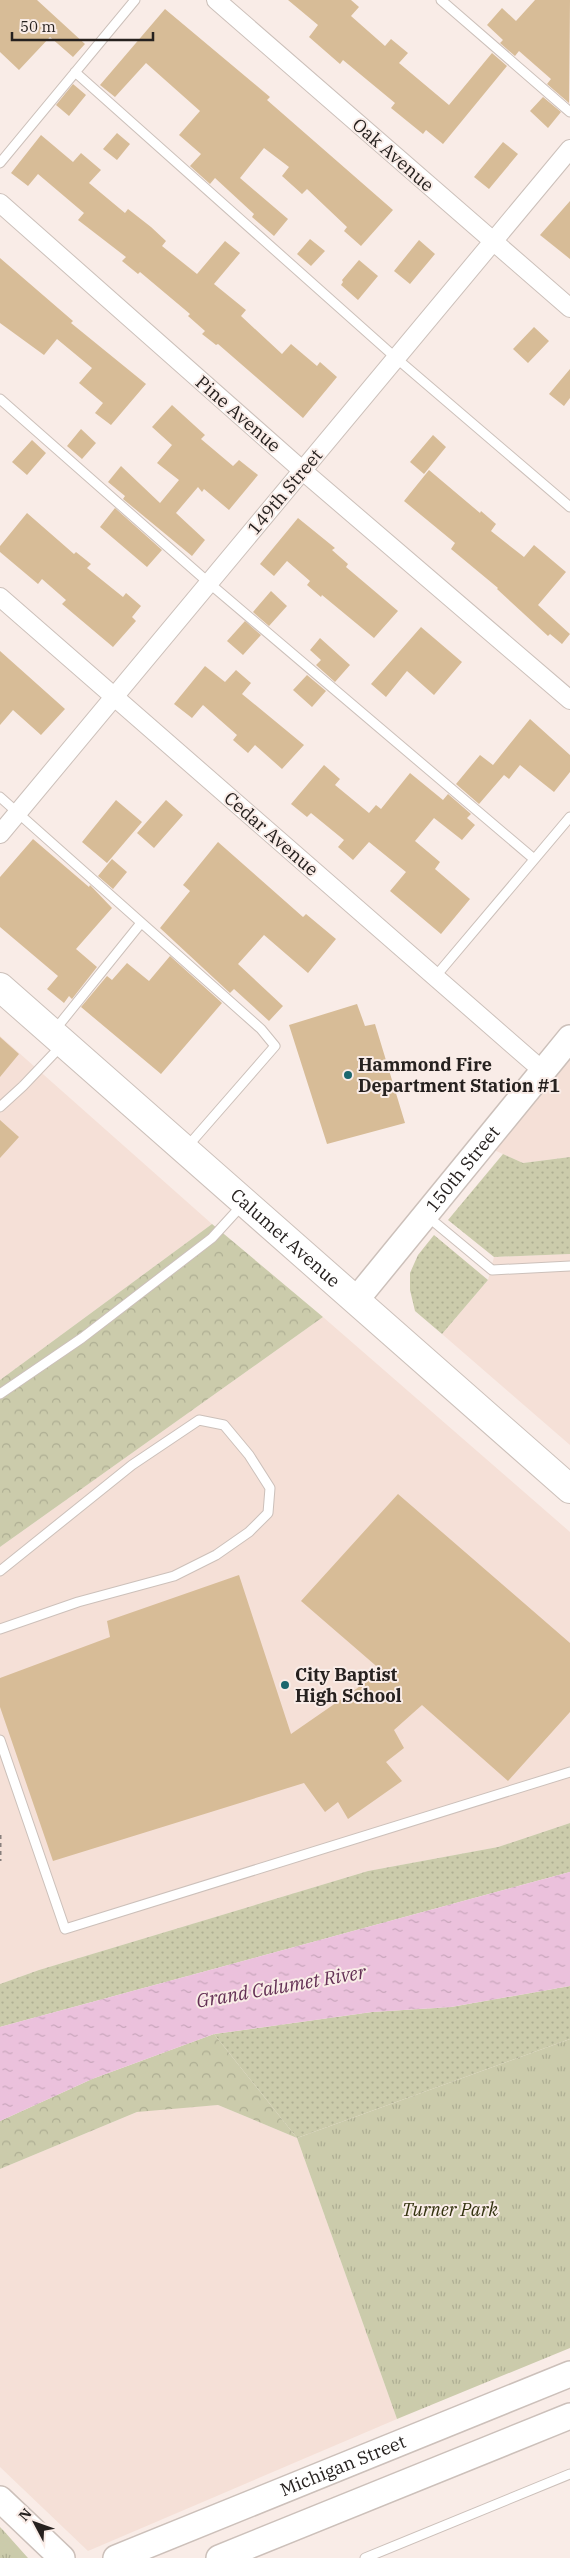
<svg xmlns="http://www.w3.org/2000/svg" width="570" height="2558" viewBox="0 0 570 2558" font-family="'IBM Plex Serif',serif">
<style>
.built{fill:#f5e0d7}
.grass{fill:url(#grass-dots)}
.forest{fill:url(#forest-crowns)}
.park{fill:url(#park-tufts)}
.water{fill:url(#water-ripples)}
.building{fill:#d7bc97}
.lines{fill:none;stroke-linecap:round;stroke-linejoin:round}
.lane-casing{stroke:#ccc0ba;stroke-width:11}
.street-casing{stroke:#ccc0ba;stroke-width:20}
.secondary-casing{stroke:#ccc0ba;stroke-width:28}
.primary-casing{stroke:#ccc0ba;stroke-width:30}
.path{stroke:#89807d;stroke-width:3;stroke-dasharray:4 4;stroke-linecap:butt}
.lane{stroke:#fff;stroke-width:9}
.street{stroke:#fff;stroke-width:18}
.secondary{stroke:#fff;stroke-width:25}
.primary{stroke:#fff;stroke-width:28}
.poi-dot{fill:#1b676e;stroke:#f9ece7;stroke-width:2}
.labels{text-anchor:middle;stroke-width:4;stroke-linejoin:round;paint-order:stroke}
.street-label{font-size:18px;fill:#26211f;stroke:#f9ece7}
.poi-label{font-size:18px;font-weight:bold;fill:#26211f;stroke:#f9ece7;text-anchor:start}
.park-label{font-size:18px;font-style:italic;fill:#33320f;stroke:#f9ece7}
.water-label{font-size:19px;font-style:italic;fill:#633054;stroke:#f9ece7}
</style>
<defs>
<pattern id="grass-dots" width="8" height="8" patternUnits="userSpaceOnUse" patternTransform="scale(1.25)"><rect width="8" height="8" fill="#cbcbab"/><path d="M2 2h.1M6 6h.1" fill="none" stroke="#aeae93" stroke-width="1.8" stroke-linecap="round"/></pattern>
<pattern id="forest-crowns" width="20" height="18" patternUnits="userSpaceOnUse" patternTransform="scale(1.25)"><rect width="20" height="18" fill="#cbcbab"/><path d="M2 6a3 3 0 1 1 6 0M12 15a3 3 0 1 1 6 0" fill="none" stroke="#aeae93"/></pattern>
<pattern id="park-tufts" width="24" height="20" patternUnits="userSpaceOnUse" patternTransform="scale(1.25)"><rect width="24" height="20" fill="#cbcbab"/><path d="M3 7l-1-3M5 7V3M7 7l1-3M15 17l-1-3M17 17v-4M19 17l1-3" fill="none" stroke="#aeae93"/></pattern>
<pattern id="water-ripples" width="26" height="14" patternUnits="userSpaceOnUse" patternTransform="scale(1.25)"><rect width="26" height="14" fill="#ebc1dc"/><path d="M2 4q2-2 4 0t4 0M15 11q2-2 4 0t4 0" fill="none" stroke="#c9a6bc"/></pattern>
</defs>
<rect width="100%" height="100%" fill="#f9ece7"/>
<!-- built -->
<path class="built" d="M0 1036 212 1224 0 1380Z
M570 1040V1157L523 1163 483 1145Z
M570 1254V1445L442 1334 488 1280 494 1257Z
M323 1317 570 1532V1823L498 1847 368 1871 39 1970 0 1984V1547Z
M218 2105 297 2138 397 2419 88 2551 0 2467V2169L142 2110Z"/>
<!-- grass -->
<path class="grass" d="M503 1154 523 1163 570 1157V1254L494 1257 448 1220Z
M434 1235 488 1280 442 1334 415 1311 410 1290V1273L418 1255Z
M570 1823V1872L0 2027V1984L39 1970 368 1871 498 1847Z
M570 1986V2039L297 2138 214 2034 372 2012 451 2007Z"/>
<!-- forest -->
<path class="forest" d="M212 1224 323 1317 0 1547V1380Z
M214 2034 297 2138 218 2105 137 2112 0 2169V2121L92 2079Z"/>
<!-- park -->
<path class="park" d="M570 2039V2348L397 2419 297 2138Z
M0 2527 3 2530 28 2558H0Z"/>
<!-- water -->
<path class="water" d="M570 1872V1986L451 2007 372 2012 214 2034 92 2079 0 2121V2027Z"/>
<!-- building -->
<path class="building" d="M0 0H37L85 44 73 57 50 37 19 70 0 52Z
M288 0H351L359 7 351 16 385 46 391 39 408 53 399 63 449 105 492 53 507 66 443 144 426 130 423 134 391 108 395 103 343 60 340 64 309 37 318 25Z
M535 0H570L569 103 547 84 551 79 519 51 515 56 500 43 503 40 487 25 502 8 516 21Z
M165 9 270 97 267 100 393 210 361 246 344 231 347 227 307 189 302 194 282 176 289 167 264 148 240 178 288 219 274 236 252 217 254 214 215 178 210 184 190 166 201 154 179 135 200 111 146 63 115 97 100 85Z
M73 84 86 95 69 116 56 105Z
M543 97 561 112 548 128 530 111Z
M117 133 130 144 117 160 103 149Z
M41 135 73 162 81 153 101 170 89 183 125 213 128 209 151 227 166 241 162 246 197 274 225 241 240 253 214 284 246 310 241 316 282 354 291 344 317 366 320 362 337 377 303 418 218 344 216 345 202 334 205 331 188 316 190 314 140 272 138 274 122 261 126 257 78 220 84 213 38 174 28 186 11 173Z
M503 142 518 154 489 189 474 177Z
M570 201V259L540 235Z
M310 239 325 251 311 266 297 254Z
M419 240 435 254 410 284 394 271Z
M0 258 73 321 71 323 146 384 111 425 95 413 103 403 79 383 92 368 57 339 44 355 0 323Z
M359 260 378 276 358 300 341 285 343 282 342 280Z
M534 327 549 341 528 363 513 349Z
M570 369V398L564 406 549 394Z
M172 405 205 435 201 439 233 466 239 460 258 475 229 510 204 489 202 492 198 487 176 513 205 540 192 556 123 499 125 496 108 482 121 466 160 503 179 480 157 463 172 445 152 427Z
M81 429 96 443 82 459 67 446Z
M433 435 446 447 424 474 410 462Z
M32 440 46 453 27 475 12 462Z
M429 470 480 513 481 511 496 524 491 531 524 557 534 545 566 572 538 605 570 634 562 644 550 634 548 636 497 589 498 588 451 549 455 543 404 501Z
M115 508 162 550 147 567 100 527Z
M27 513 74 554 76 552 91 564 87 568 123 597 126 593 141 606 132 617 136 621 113 647 62 604 66 600 42 579 38 584 0 552V546Z
M298 518 335 548 332 550 348 564 346 567 398 611 374 638 322 595 321 597 307 585 310 581 287 561 274 576 260 564Z
M271 591 287 606 269 626 253 612Z
M245 621 261 635 243 655 227 641Z
M421 627 462 662 434 695 407 671 386 697 371 684Z
M320 638 350 665 335 682 316 665 321 660 310 650Z
M0 651 65 709 41 735 13 710 0 725Z
M205 666 225 682 236 670 251 683 242 694 304 745 282 769 255 745 248 753 233 740 237 735 203 705 192 718 174 704Z
M307 675 326 691 312 707 293 690Z
M530 719 570 755V772L554 792 520 765 509 779 504 775 479 804 456 784 480 755 493 765Z
M324 765 340 779 335 785 369 813 376 805 381 809 410 773 443 800 448 794 471 814 467 818 475 825 462 840 434 818 415 841 440 862 435 869 470 899 441 934 390 891 406 872 369 842 353 860 338 847 344 840 311 813 307 817 291 804Z
M116 800 142 822 107 863 82 842Z
M166 800 183 815 154 848 137 833Z
M33 839 89 887 90 885 112 908 76 949 97 967 72 999 69 996 64 1003 47 989 58 976 0 927V877Z
M218 842 303 917 306 914 336 939 308 973 264 935 238 964 283 1006 269 1021 234 989 230 993 160 928 190 891 183 885Z
M112 859 127 872 113 889 98 876Z
M170 956 222 1003 161 1074 81 1007 107 976 112 980 127 963 149 981Z
M357 1004 365 1026 375 1024 405 1123 327 1144 289 1025Z
M0 1037 19 1054 0 1077Z
M0 1120 19 1137 0 1158Z
M398 1494 570 1643V1712L508 1781 422 1705 394 1730 404 1748 386 1762 402 1781 348 1819 338 1802 325 1812 304 1783 53 1861 0 1707V1678L110 1637 107 1621 239 1575 291 1734 382 1671 301 1601Z"/>
<g class="lines">
<!-- lane casing -->
<g class="lane-casing">
<path id="lane" d="M441 0 570 112
M75 72 396 358 570 507
M0 163 135 0
M0 399 209 583 534 859
M0 797 261 1029 275 1046 187 1147
M435 977 570 817
M54 1031 141 923
M0 1107 23 1086 62 1045
M427 1216 492 1270 570 1266
M0 1394 82 1338 212 1238 243 1204
M0 1571 132 1465 199 1420 224 1425 249 1455 270 1488 268 1513 249 1532 216 1555 174 1576 78 1602 0 1629
M0 1740 65 1929 570 1772
M365 2558 570 2474"/>
</g>
<!-- street casing -->
<g class="street-casing">
<path id="street" d="M216 0 570 308
M0 203 303 471 570 700
M0 597 543 1071
M0 834 570 149"/>
</g>
<!-- secondary casing -->
<g class="secondary-casing">
<g id="secondary">
<path id="s1" d="M356 1300 570 1038"/>
<path d="M0 2499 62 2558"/>
<path id="s2" d="M116 2558 570 2374"/>
<path d="M219 2558 570 2416"/>
</g>
</g>
<!-- primary casing -->
<g class="primary-casing">
<g id="primary">
<path id="s3" d="M0 987 570 1489"/>
</g>
</g>
<!-- path -->
<path class="path" d="M0 1835V1861"/>
<!-- lane -->
<use href="#lane" class="lane"/>
<!-- street -->
<use href="#street" class="street"/>
<!-- secondary -->
<use href="#secondary" class="secondary"/>
<!-- primary -->
<use href="#primary" class="primary"/>
</g>
<!-- markers -->
<g class="poi-dot">
<circle cx="348" cy="1075" r="5"/>
<circle cx="285" cy="1685" r="5"/>
</g>
<g class="labels">
<!-- street labels -->
<g class="street-label">
<text transform="translate(393 155) rotate(41)" y="6">Oak Avenue</text>
<text transform="translate(238 414) rotate(41)" y="6">Pine Avenue</text>
<text transform="translate(285 492) rotate(-50)" y="6">149th Street</text>
<text transform="translate(271 834) rotate(41)" y="6">Cedar Avenue</text>
<text dy="6" stroke="none"><textPath href="#s1" startOffset="169">150th Street</textPath></text>
<text dy="6" stroke="none"><textPath href="#s3" startOffset="380">Calumet Avenue</textPath></text>
<text dy="6" stroke="none"><textPath href="#s2" startOffset="245">Michigan Street</textPath></text>
</g>
<!-- poi labels -->
<g class="poi-label">
<text x="358" y="1071">Hammond Fire<tspan x="358" dy="21">Department Station #1</tspan></text>
<text x="295" y="1681">City Baptist<tspan x="295" dy="21">High School</tspan></text>
</g>
<!-- park labels -->
<g class="park-label">
<text x="450" y="2216">Turner Park</text>
</g>
<!-- water labels -->
<g class="water-label">
<text transform="translate(281 1986) rotate(-10)" y="7">Grand Calumet River</text>
</g>
</g>
<!-- north arrow -->
<g transform="translate(35 2523) rotate(311)" stroke="#f9ece7" stroke-width="4" paint-order="stroke">
<path d="M0-4L9 19L0 12L-9 19Z" fill="#26211f"/>
<text y="-8" font-size="14" font-weight="bold" text-anchor="middle" fill="#26211f">N</text>
</g>
<!-- scale -->
<path d="M12 32v8h141v-8" fill="none" stroke="#26211f" stroke-width="2.5"/>
<text x="20" y="32" font-size="15" fill="#26211f" stroke="#f9ece7" stroke-width="4" paint-order="stroke">50 m</text>
</svg>
